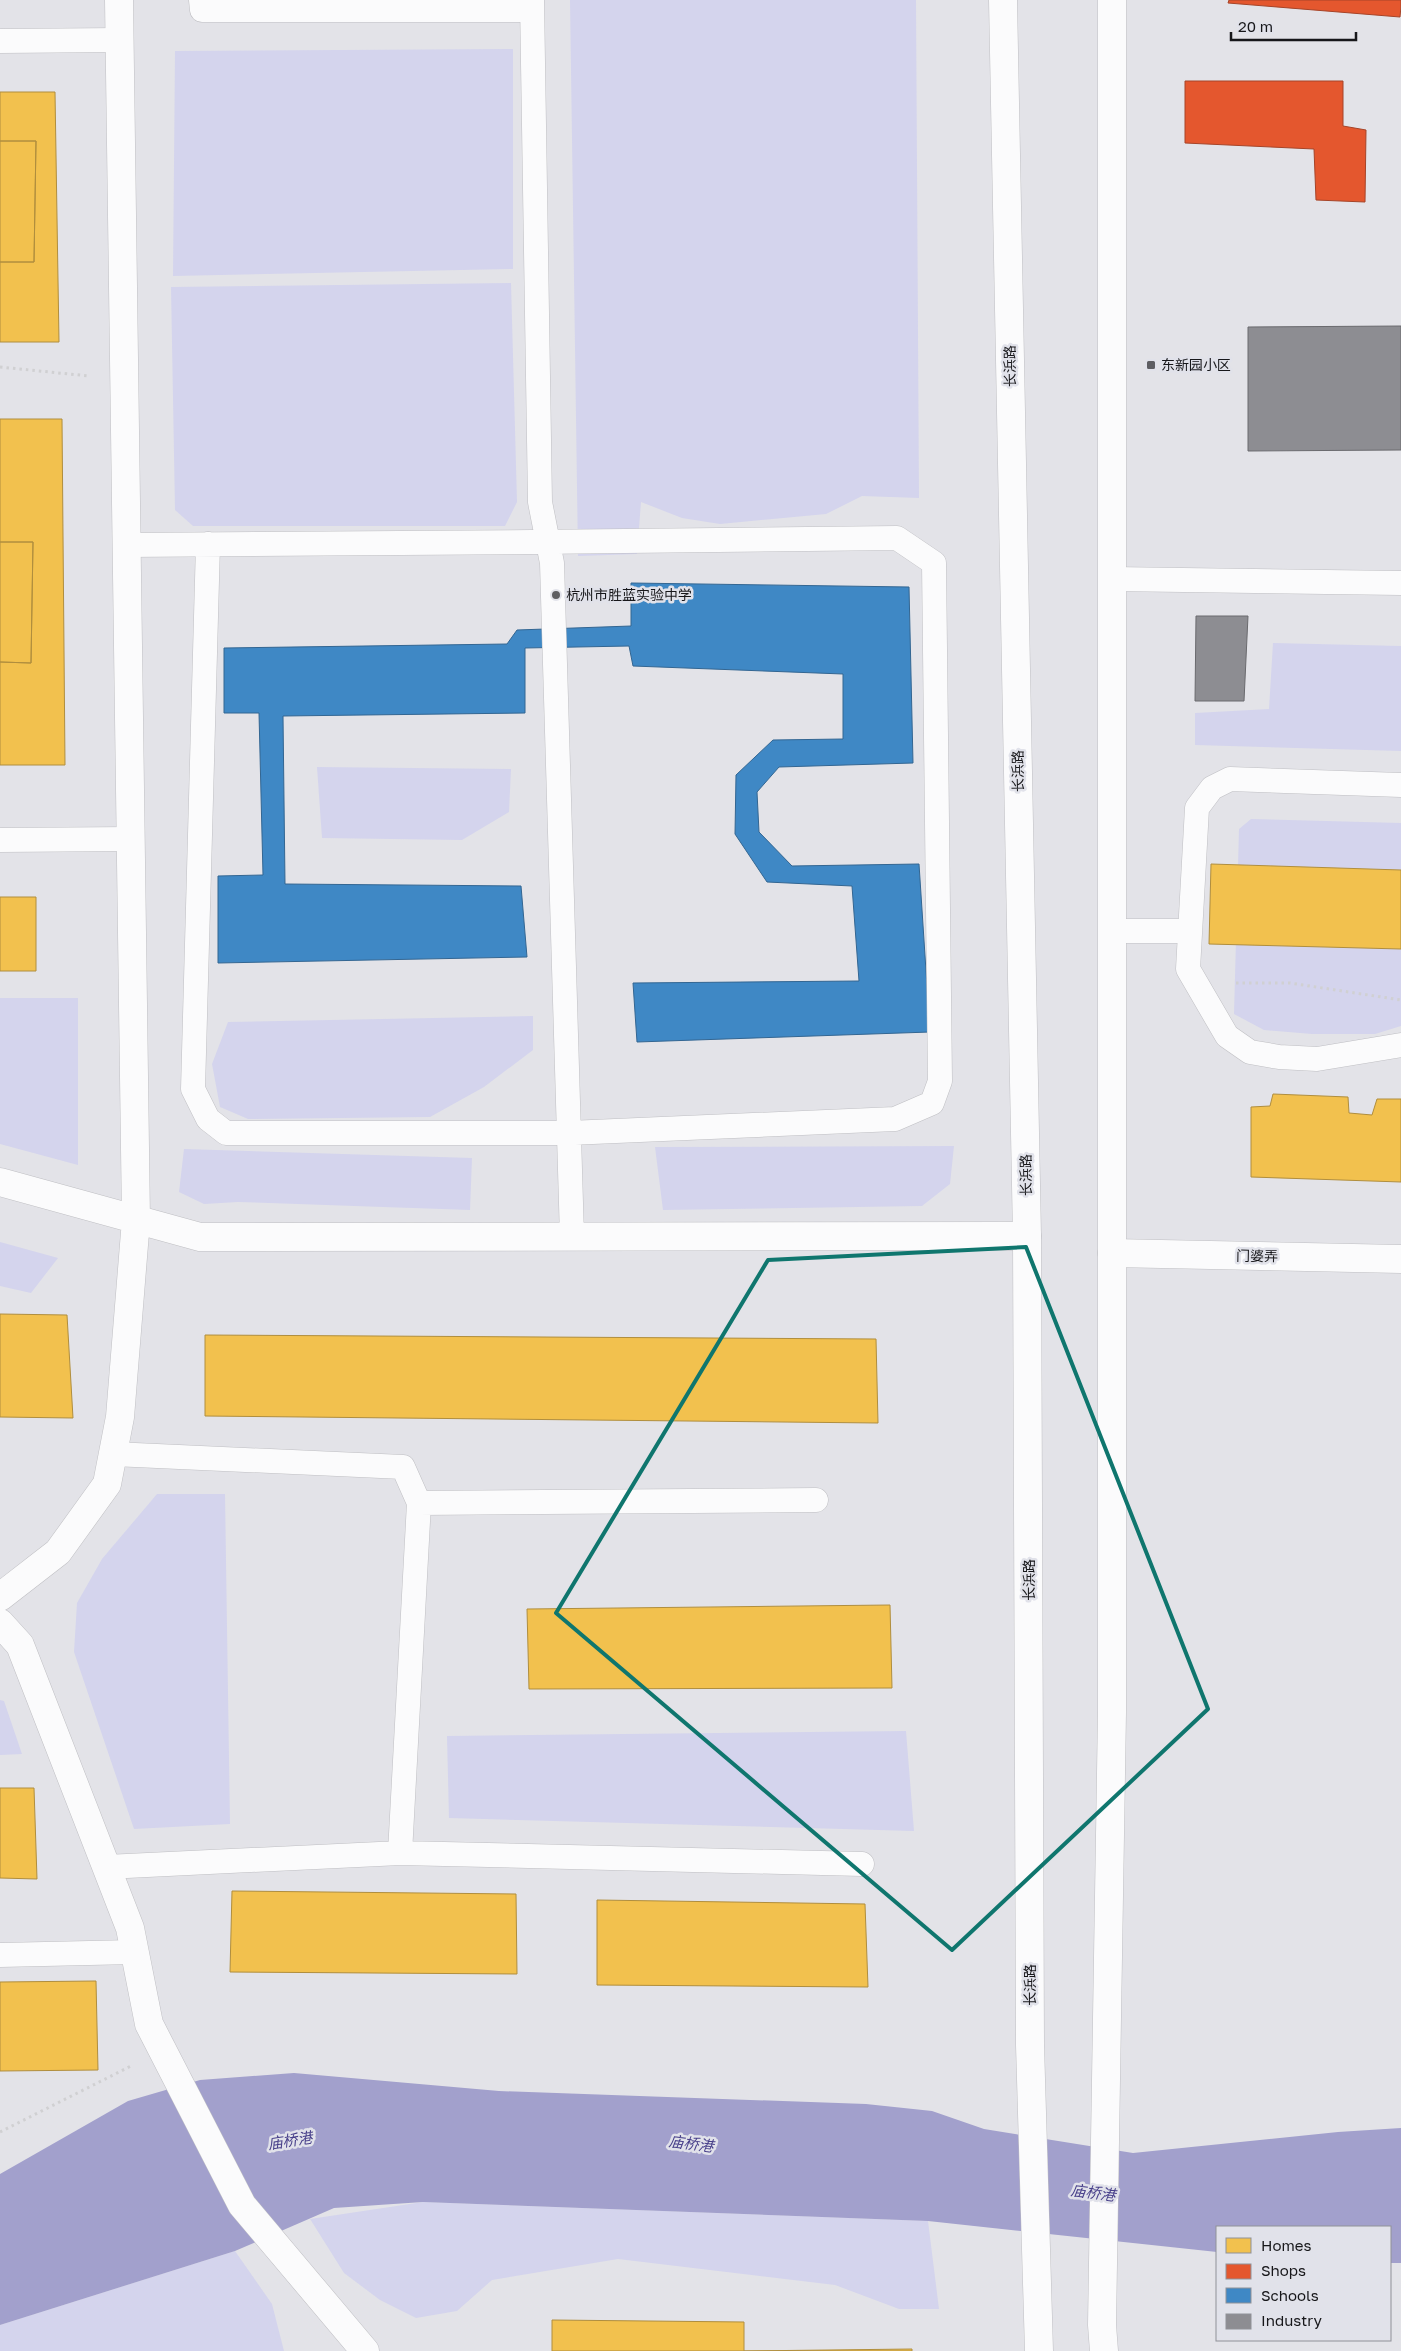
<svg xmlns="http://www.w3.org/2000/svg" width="1401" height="2351" viewBox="0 0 1401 2351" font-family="'Golos Text','Noto Sans SC',sans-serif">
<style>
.green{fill:#d4d4ed}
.water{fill:#a2a0cc}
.homes{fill:#f2c14e;stroke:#b08e3e}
.shops{fill:#e4572e;stroke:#a64428}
.schools{fill:#3f88c5;stroke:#336692}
.industry{fill:#8d8d92;stroke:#6a6a6e}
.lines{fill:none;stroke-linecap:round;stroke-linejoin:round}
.lane-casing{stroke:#bfbfc3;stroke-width:25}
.street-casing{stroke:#bfbfc3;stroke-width:29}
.secondary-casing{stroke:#bfbfc3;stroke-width:29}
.path{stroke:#d0d0d2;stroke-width:3;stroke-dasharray:2.5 4;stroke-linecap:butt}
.lane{stroke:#fbfbfc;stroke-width:24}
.street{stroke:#fbfbfc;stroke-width:28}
.secondary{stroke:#fbfbfc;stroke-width:28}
.marked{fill:none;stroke:#0f766e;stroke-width:4;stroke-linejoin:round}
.poi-dot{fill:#5e5e62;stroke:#e1e2ea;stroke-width:2}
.labels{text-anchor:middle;stroke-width:5;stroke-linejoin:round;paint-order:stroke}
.poi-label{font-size:14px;fill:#17171a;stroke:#e1e2ea;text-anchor:start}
.street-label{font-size:14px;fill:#17171a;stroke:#e1e2ea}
.water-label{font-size:15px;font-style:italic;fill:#48408a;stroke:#e1e2ea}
</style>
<rect width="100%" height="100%" fill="#e3e3e8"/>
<!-- green -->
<path class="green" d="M570 0H916L919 498 862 496 826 514 720 524 682 518 641 502 637 554 578 556Z
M513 49V269L173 276 175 51Z
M511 283 517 502 505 526H193L175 510 171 287Z
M1273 643 1401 646V751L1195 745V713L1269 709Z
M317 767 511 769 509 812 462 840 322 838Z
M1251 819 1401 823V1026L1375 1034H1312L1264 1030 1234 1014 1239 829Z
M0 998H78V1165L0 1144Z
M533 1016V1050L484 1087 430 1117 248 1119 220 1107 212 1064 228 1022Z
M954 1146 950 1184 922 1206 663 1210 655 1147Z
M184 1149 472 1158 470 1210 238 1202 204 1204 179 1192Z
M0 1242 58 1258 31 1293 0 1286Z
M157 1494H225L230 1824 134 1829 74 1652 77 1603 102 1559Z
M0 1700 4 1701 22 1754 0 1755Z
M906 1731 914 1831 449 1818 447 1736Z
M423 2202 928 2221 939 2309H899L835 2285 618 2259 492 2280 457 2311 416 2318 380 2300 344 2273 310 2219Z
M235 2251 272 2304 284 2351H0V2325Z"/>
<!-- water -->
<path class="water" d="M294 2073 499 2091 866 2104 932 2111 984 2129 1133 2153 1338 2132 1401 2128V2263H1390V2227H1217V2252L928 2221 423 2202 334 2208 235 2251 0 2325V2174L128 2101 200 2080Z"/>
<!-- homes -->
<path class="homes" d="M0 92H55L59 342H0V262H34L36 141H0Z
M0 141H36L34 262H0Z
M0 419H62L65 765H0V662L31 663 33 542H0Z
M0 542H33L31 663 0 662Z
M1211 864 1401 870V949L1209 944Z
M0 897H36V971H0Z
M1273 1094 1348 1097 1349 1113 1372 1115 1377 1099H1401V1182L1251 1177V1107L1270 1106Z
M0 1314 67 1315 73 1418 0 1417Z
M205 1335 876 1339 878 1423 205 1416Z
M890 1605 892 1688 529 1689 527 1609Z
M0 1788H34L37 1879 0 1878Z
M232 1891 516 1894 517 1974 230 1972Z
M597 1900 865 1904 868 1987 597 1985Z
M96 1981 98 2070 0 2071V1982Z
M552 2320 744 2322V2351L912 2349V2351H552Z"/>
<!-- shops -->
<path class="shops" d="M1229 0H1401V6L1400 17 1228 3Z
M1185 81H1343V126L1366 130 1365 202 1316 200 1314 149 1185 143Z"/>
<!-- schools -->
<path class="schools" d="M631 583 909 587 913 763 779 767 757 792 759 832 792 866 919 864 930 1032 637 1042 633 983 859 981 852 886 767 882 735 834 736 775 773 740 843 739V674L633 666 629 646 525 648V713L283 716 285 884 521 886 527 957 218 963V876L263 875 259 713H224V648L507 644 517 630 631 626Z"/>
<!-- industry -->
<path class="industry" d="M1401 326V450L1248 451V327Z
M1196 616H1248L1244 701H1195Z"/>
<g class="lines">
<!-- lane casing -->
<g class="lane-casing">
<path id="lane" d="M201 0 202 10H532
M532 0 540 502 552 563 572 1237
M0 41 119 40
M127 545C384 543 640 542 897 538L934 563 940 1081 932 1103 895 1119 569 1133H226L208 1119 193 1089 208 544
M1112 579 1401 583
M1401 785 1230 779 1212 788 1197 808 1188 969 1227 1036 1250 1052 1279 1057 1317 1059 1401 1045
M0 840 131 839
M1112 931H1189
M113 1454 403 1467 419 1503 400 1853
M419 1503 816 1500
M106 1867 400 1853 862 1864
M0 1955 134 1952"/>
</g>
<!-- street casing -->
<g class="street-casing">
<path id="street" d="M0 1182 200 1237 1027 1236
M1112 1253 1401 1259
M0 1597 58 1552 107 1484 120 1417 136 1220 119 0
M0 1623 20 1645 130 1928 149 2024 242 2205 365 2351"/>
</g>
<!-- secondary casing -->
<g class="secondary-casing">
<path id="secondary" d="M1003 0 1027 1236 1030 2045 1039 2351
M1104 2351 1102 2325 1112 1712V0"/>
</g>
<!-- path -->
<path class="path" d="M0 367 89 376
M1236 983H1290L1401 1000
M0 2132 131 2066"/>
<!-- lane -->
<use href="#lane" class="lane"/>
<!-- street -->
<use href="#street" class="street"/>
<!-- secondary -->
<use href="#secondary" class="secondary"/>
</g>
<!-- marked area -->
<path class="marked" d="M1026 1247 1208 1709 952 1950 556 1613 768 1260Z"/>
<!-- markers -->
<g class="poi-dot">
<rect x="1146" y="360" width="10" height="10" rx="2.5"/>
<circle cx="556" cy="595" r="5"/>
</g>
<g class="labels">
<!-- poi labels -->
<g class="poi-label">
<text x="1161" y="370">东新园小区</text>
<text x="566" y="600">杭州市胜蓝实验中学</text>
</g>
<!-- street labels -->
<g class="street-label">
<text transform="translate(1010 366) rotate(-91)" y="5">长浜路</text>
<text transform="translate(1018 771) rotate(-91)" y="5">长浜路</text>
<text transform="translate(1026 1175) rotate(-91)" y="5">长浜路</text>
<text transform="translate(1257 1256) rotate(1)" y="5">门婆弄</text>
<text transform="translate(1029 1580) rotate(-90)" y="5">长浜路</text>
<text transform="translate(1030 1985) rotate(-90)" y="5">长浜路</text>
</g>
<!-- water labels -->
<g class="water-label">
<text transform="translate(290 2141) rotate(-9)" y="5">庙桥港</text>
<text transform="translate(691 2144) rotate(7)" y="5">庙桥港</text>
<text transform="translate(1093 2193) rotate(7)" y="5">庙桥港</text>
</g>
</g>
<!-- legend -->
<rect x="1216" y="2226" width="175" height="115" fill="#e1e2ea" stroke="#909197"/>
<rect x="1226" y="2238" width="25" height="15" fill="#f2c14e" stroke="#909197"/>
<text x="1261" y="2251" font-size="15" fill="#17171a">Homes</text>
<rect x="1226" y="2264" width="25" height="15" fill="#e4572e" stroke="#909197"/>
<text x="1261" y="2276" font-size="15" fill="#17171a">Shops</text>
<rect x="1226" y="2288" width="25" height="15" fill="#3f88c5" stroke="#909197"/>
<text x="1261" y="2301" font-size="15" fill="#17171a">Schools</text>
<rect x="1226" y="2314" width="25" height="15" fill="#8d8d92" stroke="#909197"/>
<text x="1261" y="2326" font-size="15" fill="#17171a">Industry</text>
<!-- scale -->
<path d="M1231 32v8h125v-8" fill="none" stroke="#17171a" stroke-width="2.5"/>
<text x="1238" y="32" font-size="15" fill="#17171a" stroke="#e1e2ea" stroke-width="4" paint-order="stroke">20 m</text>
</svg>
